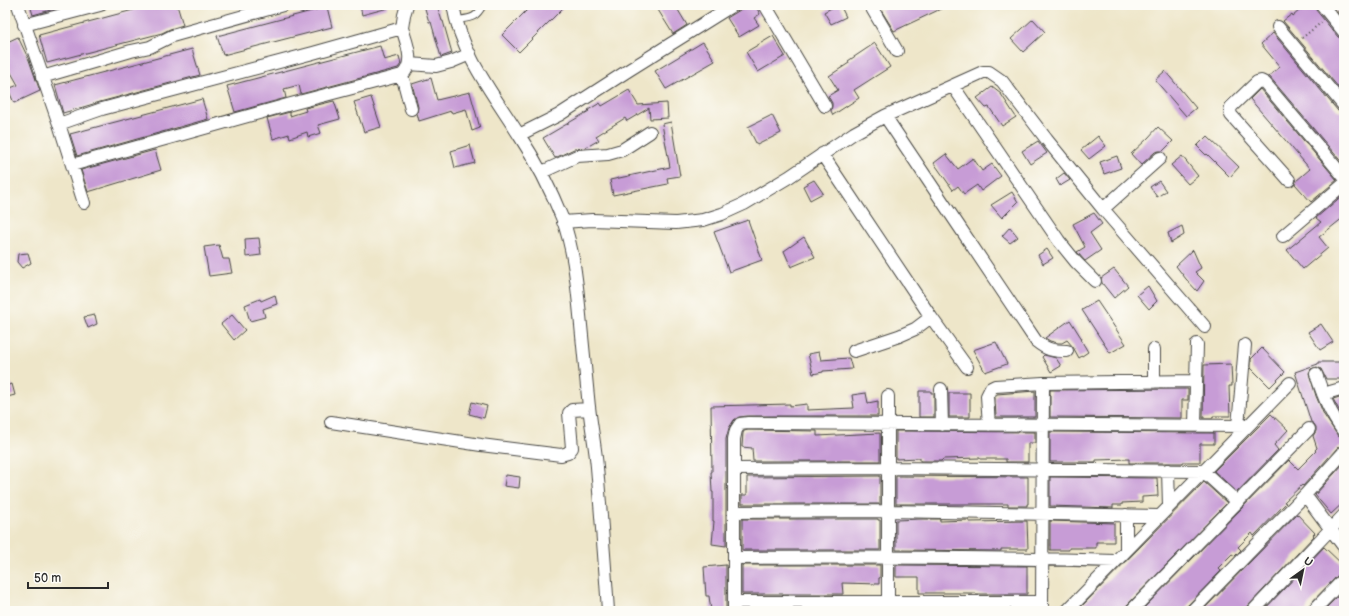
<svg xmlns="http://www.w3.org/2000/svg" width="1349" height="616" viewBox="0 0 1349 616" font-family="'Balsamiq Sans',sans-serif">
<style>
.building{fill:#c79cd6}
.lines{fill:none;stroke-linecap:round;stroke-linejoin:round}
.lane-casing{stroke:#484743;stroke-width:8}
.street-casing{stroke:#484743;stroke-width:14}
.path{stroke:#484743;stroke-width:2;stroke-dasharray:1 3;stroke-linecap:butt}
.lane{stroke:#fff;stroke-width:6}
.street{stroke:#fff;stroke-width:12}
</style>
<rect width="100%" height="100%" fill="#fdfcf7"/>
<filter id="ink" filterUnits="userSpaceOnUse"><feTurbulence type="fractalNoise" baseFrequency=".025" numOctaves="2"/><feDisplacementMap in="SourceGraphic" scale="8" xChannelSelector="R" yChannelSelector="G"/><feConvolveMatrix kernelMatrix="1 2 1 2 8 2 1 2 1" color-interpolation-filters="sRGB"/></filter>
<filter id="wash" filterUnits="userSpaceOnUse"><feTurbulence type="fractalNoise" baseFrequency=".012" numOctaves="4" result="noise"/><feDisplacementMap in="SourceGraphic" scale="16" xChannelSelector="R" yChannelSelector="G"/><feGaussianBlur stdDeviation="0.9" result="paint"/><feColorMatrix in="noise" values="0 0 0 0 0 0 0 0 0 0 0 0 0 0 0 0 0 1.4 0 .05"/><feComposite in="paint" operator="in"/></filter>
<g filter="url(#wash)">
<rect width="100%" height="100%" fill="#eee6c9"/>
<g id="blocks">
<!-- building -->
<path class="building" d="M30 5H61V7L33 15Z
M152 5H177L183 25 170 29 162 33 47 63 39 35Z
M360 5H388V8L362 15Z
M424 5H437L442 21H443L452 53 441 57 431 22H429Z
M532 5H566L519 52 502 35Z
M655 5H675L687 25 673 34Z
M748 5H755L760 14 754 18 759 25 739 37 727 18Z
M837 5H840L846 17 831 24 824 12Z
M891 5H949L894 31 881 10Z
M1306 5H1315L1316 10 1338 37 1344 39V94L1283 21 1292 14 1293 16Z
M1332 5H1344V20Z
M327 7 332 27 223 55 217 36Z
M1033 19 1045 32 1023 52 1011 39Z
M1273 33 1338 111 1344 113V165L1269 76 1280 67 1261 44Z
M773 36 785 56 758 72 746 52Z
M18 37 29 60 40 91 14 103 8 89 18 85 5 62V43Z
M703 42 715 61 666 89 655 71Z
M875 43 890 67 854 90 859 98 833 115 831 111 832 106V103L828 96 838 90 829 76 849 63 848 61Z
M380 46 384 60 399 56 401 64 398 68 301 94 299 85 284 89 286 98 235 112 227 86Z
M192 49 200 75 100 102 63 113 55 85Z
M1165 71 1196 108 1186 116 1155 80Z
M431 78 437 100 470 92 480 128 472 131 466 109 452 113 451 111 419 121 417 113 418 107 412 84Z
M992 87 1001 94 1016 117 1002 126 989 107 986 108 977 98Z
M1260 89 1337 180 1311 202 1295 184 1296 181 1310 169 1250 99Z
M629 90 638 105 667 103 668 118 650 119 649 108 627 121 625 118 596 136 599 140 585 148 574 149 555 158 543 138 589 111 588 110 600 103 602 106Z
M371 97 381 127 364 132 354 102Z
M202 99 208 119 77 156 70 134Z
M334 101 340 119 318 125 321 133 308 137 307 132 290 138 289 134 273 139 267 118 290 112V116L306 111 305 108Z
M772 115 781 133 757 145 748 127Z
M671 122 680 176 667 178 668 184 613 195 610 180 670 167 662 124Z
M1158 127 1173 141 1163 151H1159L1155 152 1141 165 1131 154 1148 138Z
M1098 136 1106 146 1089 159 1081 150Z
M1207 136 1239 167 1230 177 1207 154 1206 155 1197 146Z
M1038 141 1047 153 1030 164 1022 151Z
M470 145 475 163 455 168 451 151Z
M155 150 161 170 88 192 81 170Z
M946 154 958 169 973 158 982 171 992 164 1001 176 981 191 977 185 964 194 958 186 953 190 934 163Z
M1117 156 1121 168 1104 174 1100 162Z
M1182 156 1198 176 1188 184 1171 165Z
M1064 173 1070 180 1060 186 1056 179Z
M814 180 823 193 810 200 803 186Z
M1159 181 1166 191 1157 197 1150 187Z
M1012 192 1018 202 1002 218 991 205Z
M1344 194V217L1319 237 1328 248 1303 269 1287 250 1321 222 1316 218Z
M1094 213 1102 224 1090 233 1101 250 1085 261 1077 252 1085 247 1073 224Z
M748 220 762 260 729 272 714 232Z
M1182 226 1184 235 1171 243 1168 233Z
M1010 227 1018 237 1010 243 1002 236Z
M804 237 815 257 791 267 784 251Z
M259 238 261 255 246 257 245 239Z
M219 245 223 259H229L232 273 209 276 204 247Z
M1047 249 1053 258 1043 264 1038 255Z
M1193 250 1201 268 1195 272 1204 281 1197 291 1186 279 1176 266Z
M28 253 31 263 22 268 17 262 18 254Z
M1114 269 1128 286 1114 298 1102 283 1101 278Z
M1148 286 1157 301 1149 309 1137 295Z
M275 295 277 304 263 309 265 317 250 321 245 305 260 299 261 301Z
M1097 301 1126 344 1110 353 1082 310Z
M95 315 97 324 88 328 84 317Z
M232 315 245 330 234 340 221 324Z
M1070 320 1082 339 1081 340 1088 352 1079 358 1073 347 1067 340 1062 343H1058L1050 341 1045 338Z
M1321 324 1333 342 1320 350 1308 332Z
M996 342 1007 364 985 372 973 350Z
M1262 348 1285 372 1270 387 1251 368V359Z
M819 352 821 360 849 358 852 369 823 371V372L813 374 808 354Z
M1044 355 1056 358 1061 366 1051 372 1042 357Z
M1318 362H1344V379H1326L1321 369 1317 367 1311 369 1309 373 1316 396 1324 415 1338 436 1344 439V445L1338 447 1303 486 1302 485 1284 502 1286 503 1254 536 1252 533 1238 547 1241 550 1235 556 1232 554 1218 568 1221 571 1187 606 1185 611H1141L1289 460 1298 469 1316 451 1315 450 1317 448 1313 436 1316 431V427L1314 424 1311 422 1295 372 1318 364Z
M1231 364 1232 386H1229L1230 416H1213V418H1203L1204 365Z
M12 384 15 395 7 397 5 386Z
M1188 389V400H1182V418L1050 417V390Z
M919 391H931V393H934V417H919Z
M1035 391V417H996L995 398 997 394Z
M866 393 868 403 878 401V416H748L739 417 734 420 729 428 726 439V546L712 544 714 521H713V492H712L711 472H712L711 406 790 404V406L807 404V410L854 408 852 395Z
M949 393H970V417H949Z
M1343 396 1344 399V419L1333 399Z
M472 402 487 406 484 418 469 414Z
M1271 414 1288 430 1274 445 1278 450 1237 492 1214 471Z
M748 430 817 431V436L880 433V461H753L752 448 742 447 743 433 744 431Z
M896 431 1035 432V443H1028V462H1006V459H980V458L943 459 941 461H920V458L896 459Z
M1050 432 1214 433V444H1200V462H1183V463H1129V459L1096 460V462H1050Z
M1344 463V502L1331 514 1315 495Z
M506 475 520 477 519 488 504 486Z
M880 476V504H742V495H747V477Z
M896 476 1028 477V504H1027V506H1008V504H896Z
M1050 477 1157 478 1158 496 1142 497V502L1122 503V505H1113V508L1050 506Z
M1204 482 1227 503 1126 606 1124 611H1077Z
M1297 514 1315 533 1313 535 1314 536 1248 606 1246 611H1202Z
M742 519H878V520H880V550H742Z
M920 519H940V521L969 520V522L1027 521 1028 549H1001V551L896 550V520Z
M1050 521 1114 523V542H1096V548H1069V550H1050Z
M1324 547 1344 566V572L1339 574 1308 606 1306 611H1263Z
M726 565V611H711L709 596H706L704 567Z
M742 565H880V578H879V584L842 583 843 594H742Z
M896 565 1027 566V594H976V593H919V577H896Z
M1344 590V604L1337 611H1323Z
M976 610H1027V611H976Z"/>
</g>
</g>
<g filter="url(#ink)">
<use href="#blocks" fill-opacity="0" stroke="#484743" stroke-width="1"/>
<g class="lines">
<!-- lane casing -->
<g class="lane-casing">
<path id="lane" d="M456 20C470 18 476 19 483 5"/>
</g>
<!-- street casing -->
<g class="street-casing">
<path id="street" d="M18 5 59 124 102 109 313 53 402 28 404 15 407 5
M453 5C461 54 493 94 519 135 537 162 551 190 563 220 573 249 576 276 579 305 582 336 585 367 588 397 590 421 595 444 597 467 601 515 605 563 608 611
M765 5 825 106
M870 5 897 51
M1322 5 1344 32
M24 25 100 5
M1278 27 1344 106
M409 64 436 66 451 62 470 54
M402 75 411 109
M42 77 131 51 150 47 172 36 283 5
M953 86 1059 241 1076 262 1095 281
M885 116C936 191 985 266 1036 341 1047 350 1053 351 1067 351
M59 124 84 203
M519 135 559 115 629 70 733 5
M822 154 931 317 967 367
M72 165 291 104 402 75C416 63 406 42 402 28
M542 172 577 156 608 154 622 150 650 132
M1289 180 1231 115 1230 111 1231 107 1257 82 1261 81 1265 83 1344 177
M1103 209 1160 158
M563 222 592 220 676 223 703 220 722 214 744 204 789 177 854 133 885 116 983 72H989L1002 81 1047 140 1103 209 1205 327
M1283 236 1344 184
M854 351 899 336 915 329 931 317
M1316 374C1323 395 1330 414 1344 432
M1154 382V349
M941 389 942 425
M1323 394 1344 388
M331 422 481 445 561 455 568 453 572 448 569 413 572 410 589 409
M989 425 987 396 991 388 995 386 1043 383
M1195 425 1197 344
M1238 426 1245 345
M734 469 889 468 1203 471 1237 502
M1168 470 1169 506
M1305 495 1344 547
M734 512 889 511 1159 516
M1126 515V550
M734 558C861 557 988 557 1115 561
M734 602H1042
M734 611V439L736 430 740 424 748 423 1248 426
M888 611V396
M1042 611 1043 383 1196 381
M1067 611 1290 383
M1131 611 1309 429
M1192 611 1305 495 1344 452
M1253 611 1344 515
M1313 611 1344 579"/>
</g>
<!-- path -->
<path class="path" d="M1338 9 1343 5
M1302 38 1322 22"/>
<!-- lane -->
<use href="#lane" class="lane"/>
<!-- street -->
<use href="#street" class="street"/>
</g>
</g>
<!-- margin -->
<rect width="1349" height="616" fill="none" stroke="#fdfcf7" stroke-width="20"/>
<!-- north arrow -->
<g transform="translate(1303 570) rotate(33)" stroke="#fdfcf7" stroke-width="3" paint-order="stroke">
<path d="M0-3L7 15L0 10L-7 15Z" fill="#2b2b2b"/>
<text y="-6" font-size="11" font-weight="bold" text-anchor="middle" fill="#2b2b2b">U</text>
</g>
<!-- scale -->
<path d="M28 582v6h80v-6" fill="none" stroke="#2b2b2b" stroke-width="2"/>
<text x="34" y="582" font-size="12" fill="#2b2b2b" stroke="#fdfcf7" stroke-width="3" paint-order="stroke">50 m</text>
</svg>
